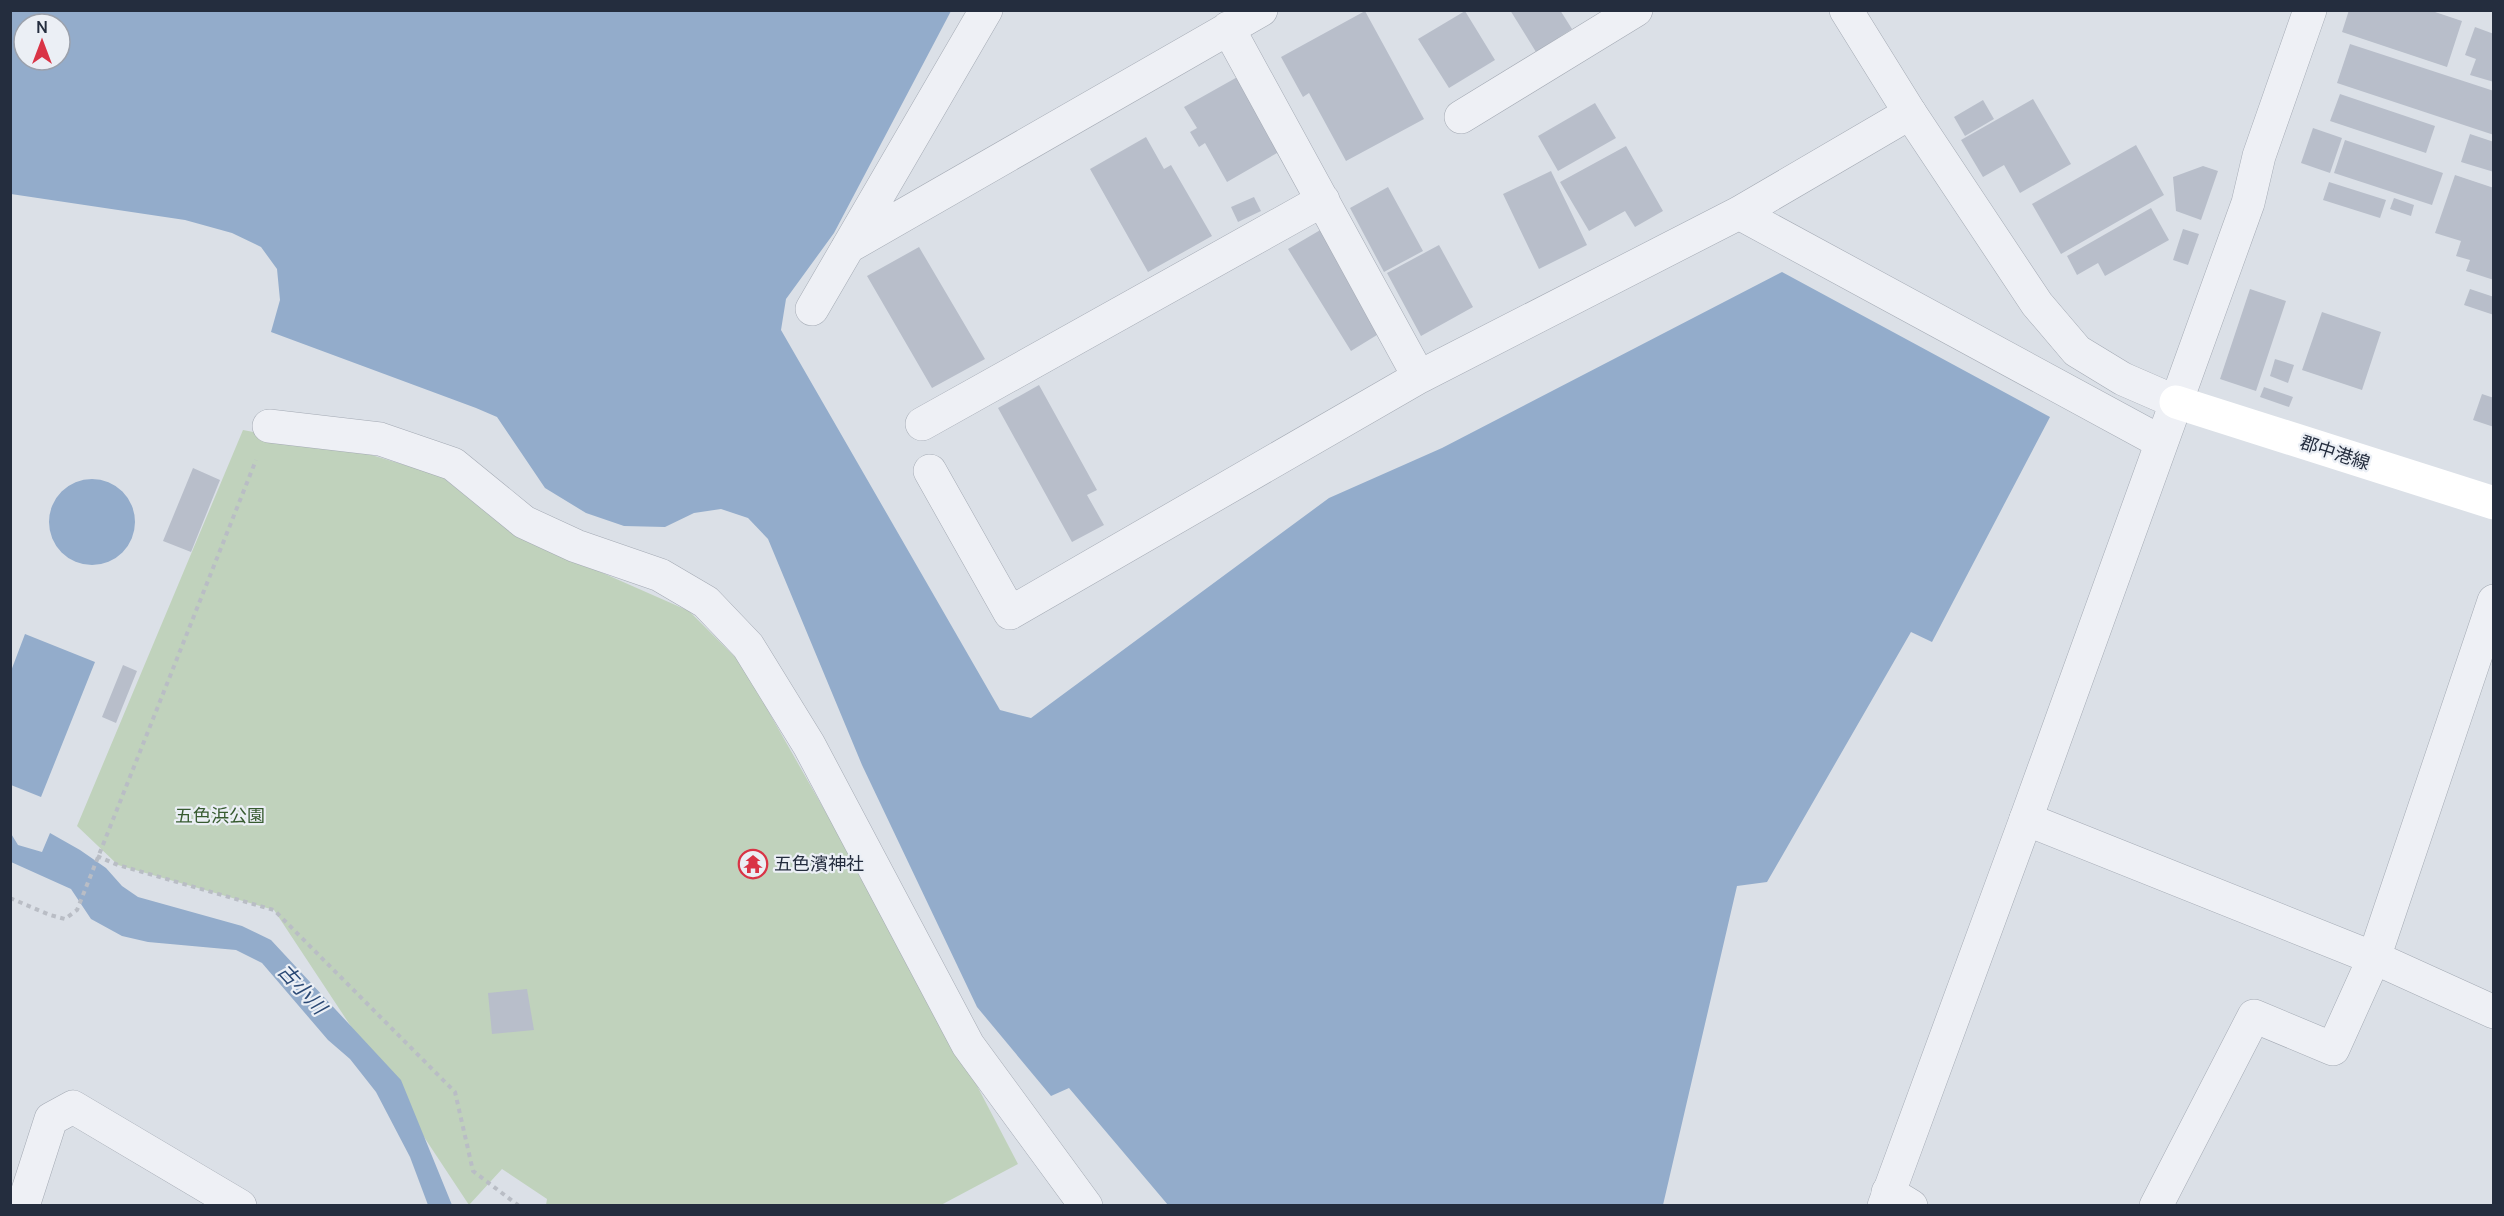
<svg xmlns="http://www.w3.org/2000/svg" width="2504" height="1216" viewBox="0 0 2504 1216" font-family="Manrope,'Noto Sans JP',sans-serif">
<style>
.green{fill:#c0d2bc}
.water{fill:#93accb;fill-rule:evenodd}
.building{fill:#b8beca}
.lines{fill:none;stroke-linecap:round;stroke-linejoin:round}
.minor-casing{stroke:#a4aab4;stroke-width:34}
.tertiary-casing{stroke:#a4aab4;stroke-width:34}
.path{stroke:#b9bdc5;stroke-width:4;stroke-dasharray:4.5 4.5;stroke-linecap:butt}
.minor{stroke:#eef0f5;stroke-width:33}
.tertiary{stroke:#eef0f5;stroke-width:33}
.secondary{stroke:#fff;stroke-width:33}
.labels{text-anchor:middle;stroke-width:4.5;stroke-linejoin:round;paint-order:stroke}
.street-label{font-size:18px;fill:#242d3e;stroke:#ebeff5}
.park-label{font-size:18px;fill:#375b30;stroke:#ebeff5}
.poi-label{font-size:18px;fill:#242d3e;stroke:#ebeff5;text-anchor:start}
.water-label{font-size:20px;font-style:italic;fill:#2b4975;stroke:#ebeff5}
</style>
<rect width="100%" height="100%" fill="#dbe0e7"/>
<!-- green -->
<path class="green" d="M243 430 365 453 441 476 512 533 689 611 741 663 930 996 1018 1164 941 1205H546L547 1199 502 1169 469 1205 274 910 118 865 77 826Z"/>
<!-- water -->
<path class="water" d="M11 10 951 11 834 233 786 299 781 330 1000 710 1031 718 1329 498 1442 448 1782 272 2050 417 1932 642 1911 632 1767 882 1737 886 1663 1205H1168L1069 1088 1051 1096 977 1007 862 765 768 539 748 518 721 509 694 513 665 527 624 526 586 513 545 488 497 417 476 408 271 332 280 300 277 269 261 247 232 233 185 220 11 194ZM24 24H60V60H24Z
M49 522a43 43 0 1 1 86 0a43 43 0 1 1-86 0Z
M25 634 95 662 41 797 11 785V671Z
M10 832 18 845 42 852 50 833 80 850 106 868 122 886 138 897 242 926 271 940 401 1080 452 1205H428L410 1157 376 1092 350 1059 328 1040 262 963 236 950 148 942 122 936 91 919 71 889 11 862Z"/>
<!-- building -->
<path class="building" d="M1510 10H1560L1572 29 1536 52Z
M2349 10H2429L2462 21 2447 67 2342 32Z
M1365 11 1424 119 1346 161 1309 93 1303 97 1281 57Z
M1465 11 1495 60 1449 88 1418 39Z
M2475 27 2494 34V82L2470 75 2476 59 2465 55Z
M2350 44 2494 91V135L2337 83Z
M1241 75 1284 149 1227 182 1205 143 1199 147 1190 132 1197 128 1184 107Z
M2340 94 2435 126 2426 153 2330 121Z
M2033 99 2071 164 2020 193 2004 165 1983 177 1961 140Z
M1983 100 1994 119 1965 136 1954 117Z
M1595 103 1616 138 1558 171 1538 136Z
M2313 128 2342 138 2330 173 2301 163Z
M2470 134 2494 142V172L2461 162Z
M1146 137 1164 169 1171 165 1212 236 1148 272 1090 169Z
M2345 140 2443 173 2432 205 2334 173Z
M2136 145 2164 195 2061 254 2032 204Z
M1626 146 1663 211 1635 227 1625 211 1589 231 1560 182Z
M2203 166 2218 171 2201 220 2176 211 2173 177Z
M1551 171 1587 245 1539 269 1503 194Z
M2455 175 2494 188V280L2466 271 2470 260 2456 256 2461 241 2435 233Z
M2329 182 2386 200 2380 218 2323 200Z
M1388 187 1423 251 1384 272 1350 208Z
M1254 197 1261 211 1238 222 1231 207Z
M2394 198 2414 205 2411 216 2390 209Z
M2151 208 2169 240 2105 276 2098 263 2077 275 2067 256Z
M1322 229 1385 330 1351 351 1288 249Z
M2183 229 2199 234 2188 265 2173 260Z
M1439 245 1473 307 1421 336 1387 273Z
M919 247 985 359 932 388 867 276Z
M2250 289 2286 301 2256 391 2220 379Z
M2470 289 2494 297V315L2464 305Z
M2322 312 2381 332 2362 390 2302 370Z
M2275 359 2294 365 2288 383 2270 376Z
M1039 385 1097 490 1087 495 1104 525 1072 542 998 408Z
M2264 387 2293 397 2289 407 2260 397Z
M2482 394 2494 398V427L2473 420Z
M193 468 220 480 191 552 163 541Z
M123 665 137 671 116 723 102 717Z
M527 989 534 1030 492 1034 488 993Z"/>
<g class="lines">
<!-- minor casing -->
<g class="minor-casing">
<path id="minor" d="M1228 28 1419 377
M1461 117 1636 10
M1739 213 2161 442
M848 247 1261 10
M812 309 986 10
M922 424 1323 200
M269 426 380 439 453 464 524 522 576 546 660 575 706 602 748 646 809 745 968 1045 1086 1206
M930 471 1010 613 1419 377 1739 213 1910 113 1846 10
M2026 819 2386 963 2494 1012
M1888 1192 1911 1206
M23 1206 51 1119 73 1107 240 1206
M2156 1206 2254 1016 2333 1049 2374 958 2494 601"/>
</g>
<!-- tertiary casing -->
<g class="tertiary-casing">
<path id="tertiary" d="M1910 113 2037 304 2077 351 2123 379 2176 402
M1884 1206 2026 819 2248 203 2259 156 2310 10"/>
</g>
<!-- path -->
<path class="path" d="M97 856 118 865 274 910 455 1092 473 1171 519 1206
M10 898 50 915 65 919 77 910 256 460"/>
<!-- minor -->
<use href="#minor" class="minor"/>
<!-- tertiary -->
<use href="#tertiary" class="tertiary"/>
<!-- secondary -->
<path class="secondary" d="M2176 402 2494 503"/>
</g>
<!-- icons -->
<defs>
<g id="temple-ring" transform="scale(1.5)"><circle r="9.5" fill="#ebeff5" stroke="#d93446" stroke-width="1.5"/><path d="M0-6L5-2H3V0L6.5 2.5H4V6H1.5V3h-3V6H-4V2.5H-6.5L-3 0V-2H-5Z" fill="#d93446"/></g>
</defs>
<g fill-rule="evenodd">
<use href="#temple-ring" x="753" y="864"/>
</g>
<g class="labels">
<!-- street labels -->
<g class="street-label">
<text transform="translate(2335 453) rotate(18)" y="6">郡中港線</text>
</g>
<!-- park labels -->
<g class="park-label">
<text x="220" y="822">五色浜公園</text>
</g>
<!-- poi labels -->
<g class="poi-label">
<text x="774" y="870">五色濱神社</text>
</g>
<!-- water labels -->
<g class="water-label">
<text transform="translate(302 989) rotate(47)" y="7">古小川</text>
</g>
</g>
<!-- border -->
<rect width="2504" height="1216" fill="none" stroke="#242d3e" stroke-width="24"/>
<!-- north arrow -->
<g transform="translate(42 42)"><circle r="28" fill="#ebeff5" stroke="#9ba1ac" stroke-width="1.5"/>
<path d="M0-4.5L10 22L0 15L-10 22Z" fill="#d93446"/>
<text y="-9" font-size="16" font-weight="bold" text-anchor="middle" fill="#242d3e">N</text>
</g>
</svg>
